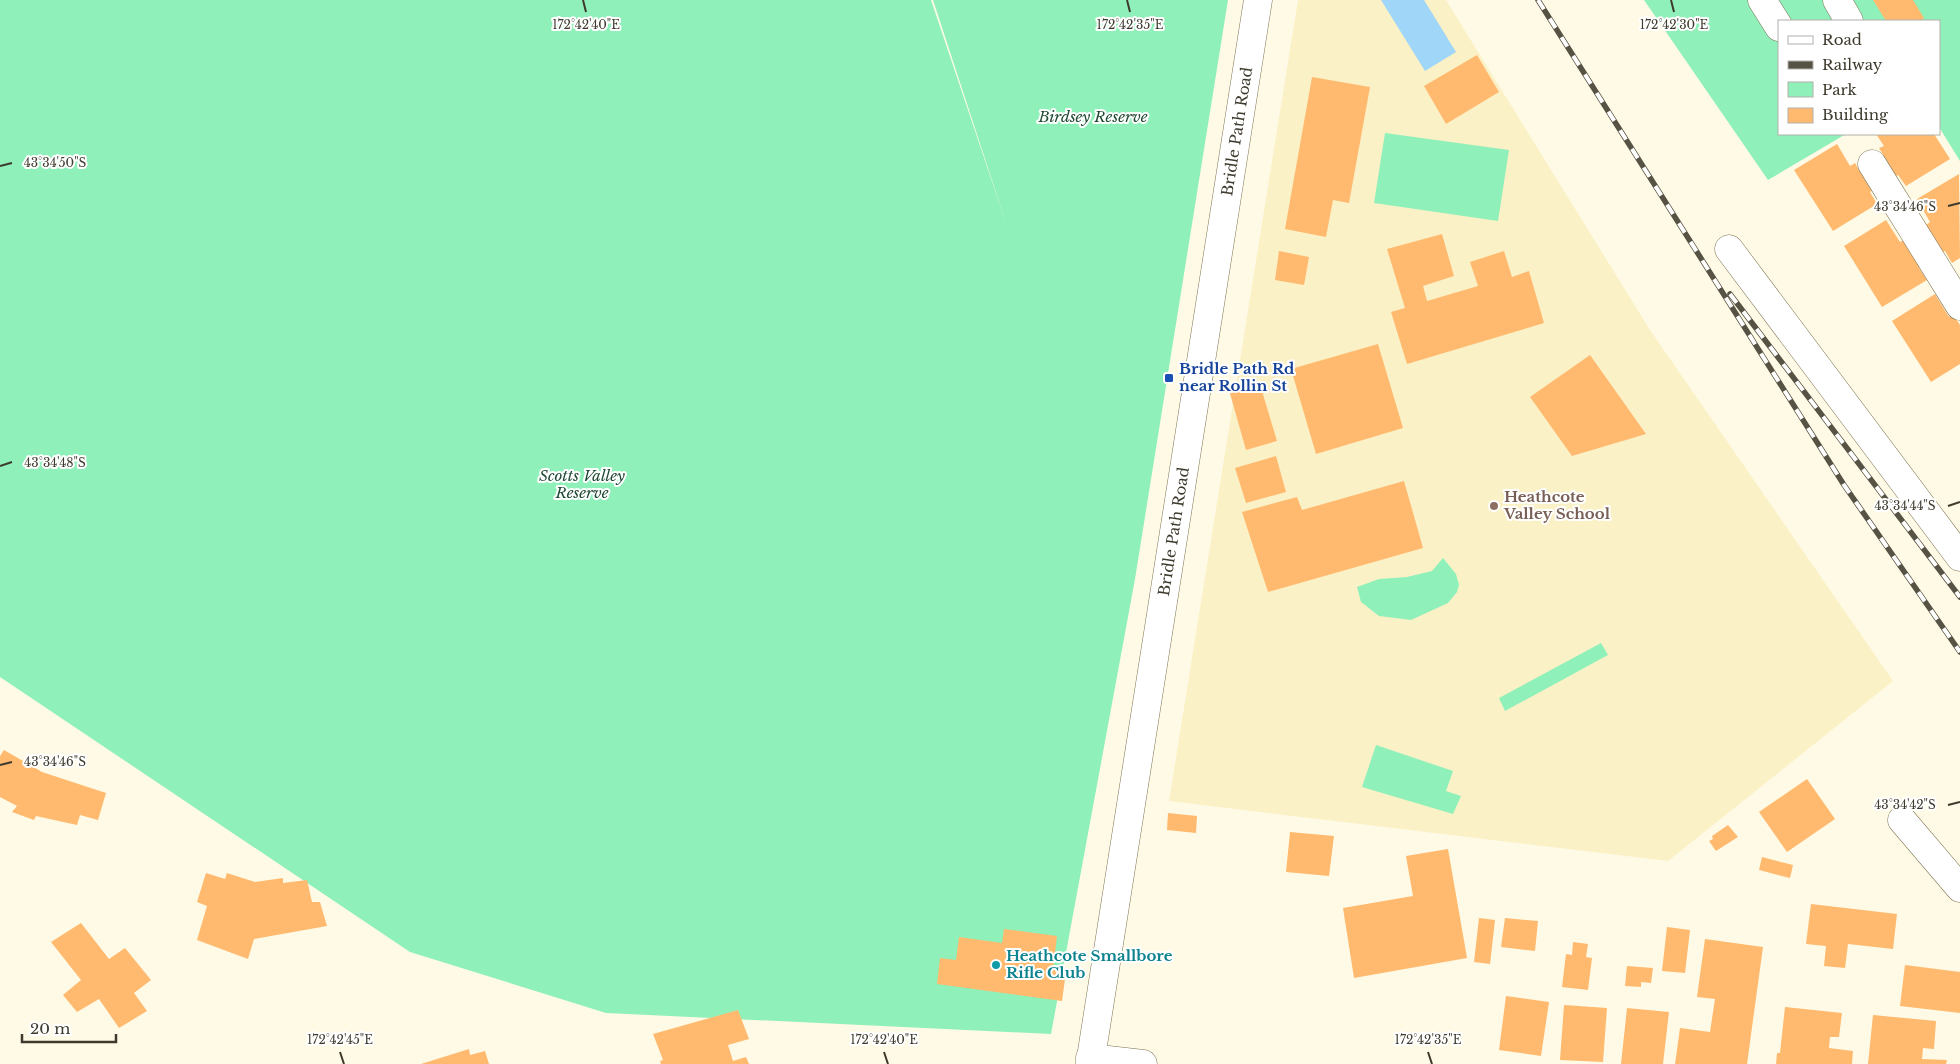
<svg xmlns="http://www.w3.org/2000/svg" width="1960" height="1064" viewBox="0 0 1960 1064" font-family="'Libre Baskerville',serif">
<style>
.built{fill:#fbf1c7}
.green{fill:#8ff0ba}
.water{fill:#a0d6f8}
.building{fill:#ffba6f}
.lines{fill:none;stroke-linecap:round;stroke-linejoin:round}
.minor-casing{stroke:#7c7455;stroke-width:29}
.minor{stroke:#fff;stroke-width:28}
.rail-casing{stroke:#565244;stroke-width:5.5}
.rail{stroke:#fff;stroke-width:4;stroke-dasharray:11;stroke-linecap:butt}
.ticks{fill:none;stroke:#3e3a2d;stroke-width:2}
.transit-dot{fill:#1a4fb4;stroke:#fff;stroke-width:2}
.education-dot{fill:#8d6e63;stroke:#fff;stroke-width:2}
.culture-dot{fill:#0f9aa8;stroke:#fff;stroke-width:2}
.labels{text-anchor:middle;stroke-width:4;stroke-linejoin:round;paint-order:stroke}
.park-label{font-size:15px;font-style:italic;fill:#1f4933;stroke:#fff}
.street-label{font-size:15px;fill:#3e3a2d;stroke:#fff}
.transit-label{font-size:15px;font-weight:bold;fill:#164399;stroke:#fff;text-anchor:start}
.education-label{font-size:15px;font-weight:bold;fill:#785e54;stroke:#fff;text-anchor:start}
.culture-label{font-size:15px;font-weight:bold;fill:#0d838f;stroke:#fff;text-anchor:start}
.ticks-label{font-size:12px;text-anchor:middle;fill:#3e3a2d;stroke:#fff;stroke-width:4;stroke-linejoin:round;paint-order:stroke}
</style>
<rect width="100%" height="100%" fill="#fffae5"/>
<!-- built -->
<path class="built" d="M1298 0H1446L1650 330 1893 681 1668 861 1169 801Z"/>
<!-- green -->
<path class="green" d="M0 0H931L1007 226 933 0H1228L1135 579 1051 1034 606 1013 410 952 0 677Z
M1644 0H1960V161L1939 127V21H1779V134H1846L1768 180Z
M1385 133 1509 150 1498 221 1374 203Z
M1443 558 1456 574 1459 585 1457 592 1448 603 1411 620 1379 616 1361 602 1357 587 1379 579 1407 577 1432 571Z
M1601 643 1608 655 1505 711 1499 698Z
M1376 745 1453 771 1446 791 1461 796 1453 814 1362 787Z"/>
<!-- water -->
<path class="water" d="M1381 0H1424L1456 52 1425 71Z"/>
<!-- building -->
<path class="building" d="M1873 0H1913L1924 18 1920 21H1886Z
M1477 55 1499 92 1446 124 1424 86Z
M1312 77 1370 87 1349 203 1333 200 1326 237 1285 229Z
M1876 134H1934L1950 159 1906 186 1898 175 1896 176 1879 148 1884 146Z
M1837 144 1850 166 1855 163 1872 191 1870 192 1877 204 1833 231 1794 170Z
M1959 174 1960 258 1952 263 1945 251 1943 252 1926 225 1930 222 1917 199Z
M1886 220 1900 242 1904 240 1922 266 1919 268 1927 280 1882 307 1844 246Z
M1442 234 1454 276 1423 286 1427 301 1478 286 1470 262 1504 251 1512 277 1529 271 1544 323 1407 364 1391 312 1405 308 1387 249Z
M1279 251 1309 257 1304 285 1275 280Z
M1935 294 1949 317 1953 314 1960 325V364L1931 382 1892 321Z
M1378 344 1403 428 1316 454 1291 369Z
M1590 355 1646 434 1572 456 1530 397Z
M1259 381 1277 441 1246 450 1229 390Z
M1276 456 1286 492 1246 503 1235 468Z
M1404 481 1423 548 1268 592 1242 512 1297 497 1302 510Z
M4 750 42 772 106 793 98 820 80 815 77 825 36 816 34 820 12 812 17 806 0 797V756Z
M1807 779 1835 819 1787 852 1759 812Z
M1168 813 1197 816 1196 833 1167 830Z
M1728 825 1738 837 1716 851 1709 841 1713 839 1712 836Z
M1290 832 1334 836 1329 876 1286 872Z
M1448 849 1467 958 1354 978 1343 908 1413 896 1406 856Z
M1762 857 1793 865 1790 878 1759 870Z
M206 873 225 879 227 873 255 882 283 878V883L307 880 312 902H320L327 926 254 939 248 959 197 940 207 906 197 902Z
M1811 904 1897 914 1893 949 1848 944 1845 968 1824 966 1826 946 1806 944Z
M1479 918 1495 920 1490 964 1474 962Z
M1505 918 1538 921 1535 951 1501 947Z
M81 923 109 959 125 948 151 980 134 993 147 1011 119 1028 99 999 77 1012 63 995 81 980 51 942Z
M1667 927 1690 930 1685 973 1662 971Z
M1004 929 1057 936 1053 970 1066 972 1062 1001 937 984 940 958 956 960 959 937 1002 943Z
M1705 939 1763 947 1747 1064H1675L1680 1028 1710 1032 1715 999 1697 997Z
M1573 942 1588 944 1586 957 1592 958 1588 990 1562 987 1566 954 1572 955Z
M1905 965 1960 972V1013L1900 1006Z
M1627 966 1653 968 1651 983 1641 982V987L1625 986Z
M1506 996 1549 1002 1541 1056 1499 1050Z
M1564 1005 1607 1008 1603 1062 1560 1060Z
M1785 1007 1842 1013 1839 1037H1830L1829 1048 1853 1051 1852 1064H1776L1777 1053H1780Z
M1627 1008 1669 1012 1663 1064H1621Z
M738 1010 749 1039 728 1045 733 1061 746 1057 749 1064H661L660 1061 663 1060 653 1034Z
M1873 1015 1936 1021 1934 1049 1923 1048 1922 1059 1947 1060 1946 1064H1868Z
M469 1049 470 1055 485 1051 489 1064H421Z"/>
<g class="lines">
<!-- minor casing -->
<g class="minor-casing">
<g id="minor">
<path d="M1762 0 1779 27"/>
<path d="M1837 0 1849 21"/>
<path d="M1872 164 1960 306"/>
<path d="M1729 249 1960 557"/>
<path d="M1902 820 1960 888"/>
<path d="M1090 1058 1143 1064"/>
<path id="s1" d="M1090 1064 1258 0"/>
</g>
</g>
<!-- minor -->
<use href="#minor" class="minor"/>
<!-- rail casing -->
<g class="rail-casing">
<path id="rail" d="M1538 0 1844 485 1960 652
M1730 294 1960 597"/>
</g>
<!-- rail -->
<use href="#rail" class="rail"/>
</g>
<!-- ticks -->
<path class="ticks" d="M583 0 586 12M1127 0 1130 12M1671 0 1674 12M0 166 12 163M1948 206 1960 203M0 466 12 462M1948 506 1960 502M0 765 12 762M1948 805 1960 802M340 1052 344 1064M884 1052 888 1064M1428 1052 1432 1064"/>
<!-- markers -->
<rect class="transit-dot" x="1164" y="373" width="10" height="10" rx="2.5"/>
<circle class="education-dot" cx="1494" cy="506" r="5"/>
<circle class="culture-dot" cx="996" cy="965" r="5"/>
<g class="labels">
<!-- park labels -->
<g class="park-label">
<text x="1093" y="122">Birdsey Reserve</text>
<text x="582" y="481">Scotts Valley<tspan x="582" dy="17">Reserve</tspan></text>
</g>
<!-- street labels -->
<g class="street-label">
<text dy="5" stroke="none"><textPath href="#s1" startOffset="944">Bridle Path Road</textPath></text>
<text dy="5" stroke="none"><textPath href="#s1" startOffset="539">Bridle Path Road</textPath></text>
</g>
<!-- transit labels -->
<g class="transit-label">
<text x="1179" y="374">Bridle Path Rd<tspan x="1179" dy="17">near Rollin St</tspan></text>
</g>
<!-- education labels -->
<g class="education-label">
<text x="1504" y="502">Heathcote<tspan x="1504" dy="17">Valley School</tspan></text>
</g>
<!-- culture labels -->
<g class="culture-label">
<text x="1006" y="961">Heathcote Smallbore<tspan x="1006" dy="17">Rifle Club</tspan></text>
</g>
</g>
<g class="ticks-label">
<text x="586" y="29">172°42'40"E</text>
<text x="1130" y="29">172°42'35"E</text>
<text x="1674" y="29">172°42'30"E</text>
<text x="55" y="167">43°34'50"S</text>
<text x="1905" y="211">43°34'46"S</text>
<text x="55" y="467">43°34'48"S</text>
<text x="1905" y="510">43°34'44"S</text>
<text x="55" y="766">43°34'46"S</text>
<text x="1905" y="809">43°34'42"S</text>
<text x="340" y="1044">172°42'45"E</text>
<text x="884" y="1044">172°42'40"E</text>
<text x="1428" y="1044">172°42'35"E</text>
</g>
<!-- legend -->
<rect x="1778" y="20" width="162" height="115" fill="#ffffff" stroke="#b2b0ab"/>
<rect x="1788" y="36" width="25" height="8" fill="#ffffff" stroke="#b2b0ab"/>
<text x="1822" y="45" font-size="15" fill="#3e3a2d">Road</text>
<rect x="1788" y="61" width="25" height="8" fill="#565244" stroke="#b2b0ab"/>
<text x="1822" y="70" font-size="15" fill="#3e3a2d">Railway</text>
<rect x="1788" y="82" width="25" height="15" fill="#8ff0ba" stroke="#b2b0ab"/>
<text x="1822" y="95" font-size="15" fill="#3e3a2d">Park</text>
<rect x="1788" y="108" width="25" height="15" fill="#ffba6f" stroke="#b2b0ab"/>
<text x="1822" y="120" font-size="15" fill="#3e3a2d">Building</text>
<!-- scale -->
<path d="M22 1034v8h94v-8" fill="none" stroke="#3e3a2d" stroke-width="2.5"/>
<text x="30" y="1034" font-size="15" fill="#3e3a2d" stroke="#ffffff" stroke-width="4" paint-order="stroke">20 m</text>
</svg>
